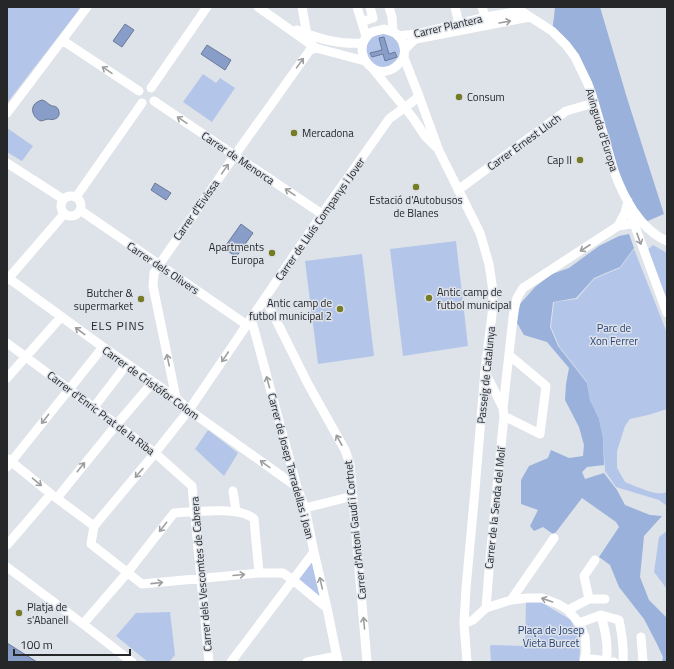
<svg xmlns="http://www.w3.org/2000/svg" width="674" height="669" viewBox="0 0 674 669" font-family="'Titillium Web',sans-serif">
<style>
.green{fill:#b3c6e9}
.forest{fill:#9ab1db}
.water{fill:#889ec8;stroke:#6a7a98}
.lines{fill:none;stroke-linecap:round;stroke-linejoin:round}
.minor{stroke:#fff;stroke-width:9}
.oneway{stroke:#9d9e9f}
.poi-dot{fill:#767b25;stroke:#dee2e9;stroke-width:1.5}
.labels{text-anchor:middle;stroke-width:3;stroke-linejoin:round;paint-order:stroke}
.street-label{font-size:11px;fill:#252729;stroke:#dee2e9}
.poi-label{font-size:11px;fill:#252729;stroke:#dee2e9;text-anchor:start}
.park-label{font-size:11px;fill:#284277;stroke:#dee2e9}
.neighbourhood-label{font-size:12px;letter-spacing:1px;fill:#252729;stroke:#dee2e9}
</style>
<rect width="100%" height="100%" fill="#dee2e9"/>
<!-- green -->
<path class="green" d="M7 7H81L7 103Z
M366 51a17 17 0 1 1 34 0a17 17 0 1 1-34 0Z
M203 74 216 83 220 78 235 88 212 122 183 102Z
M7 128 33 146 22 161 7 152Z
M456 241 468 346 403 356 390 249Z
M653 245 667 253V311L644 253Z
M634 249 667 333V409L648 415 630 419 625 426 617 451V468L625 482C636 486 656 497 667 492V506L659 500 616 487 605 471 603 438 599 419 590 400 587 382 559 346 551 327 554 302 577 299 594 279 620 268Z
M362 254 374 356 318 364 305 261Z
M208 430 238 453 224 476 195 449Z
M667 531V589L654 572 659 537Z
M313 555 324 605 297 576Z
M526 601H539L571 620 577 635 580 651 579 662H491L490 646 491 645 525 646Z
M170 612 175 655 169 662H148L116 636 136 613Z"/>
<!-- forest -->
<path class="forest" d="M555 7H600L627 98 664 214 643 223 625 201 575 57 552 31 554 17Z
M629 234 634 248 620 267 594 278 576 298 553 302 550 327 558 346 587 383 590 400 599 419 603 438 604 465 587 467 582 472 585 479 604 473 617 490 625 505 650 515 662 516 644 536 640 577 649 600 667 618V662H662L663 657 657 644 644 619 619 587 610 565 599 557 619 527 616 522 582 498 556 532 553 534 543 527 534 531 530 526 538 510 521 504V480L529 466 548 458 551 450 569 458 583 456 584 445 579 427 565 400 566 384 569 368 547 342 524 335 517 323 520 304 535 287 552 274 569 268 599 246 619 236Z"/>
<!-- water -->
<path class="water" d="M125 24 134 30 122 47 113 41Z
M384 37 389 54 395 52 397 57 385 61 383 54 372 57 370 53 382 50 379 38Z
M207 45 231 60 225 70 201 54Z
M42 100C46 101 47 103 50 105 53 107 56 105 58 109 62 117 55 121 48 119L41 121C35 119 30 111 34 105 36 102 39 101 42 100Z
M155 183 171 193 166 200 151 190Z
M241 224 253 233 236 257 224 248Z
M7 643 37 662H7Z"/>
<g class="lines">
<!-- minor -->
<path class="minor" d="M258 7 316 48 365 61
M302 7 307 35
M357 7 366 36
M389 7 392 17 393 32
M455 7 459 24
M482 7 485 17
M364 21 373 18 370 7
M384 29C389 31 394 32 398 35 404 41 407 53 402 60 381 89 350 56 367 36 370 31 378 31 384 29Z
M297 30C318 39 340 45 363 43
M398 36 416 34 485 17 521 11 552 31 566 45 575 57 588 84 592 95 614 171C623 196 640 230 667 241
M62 40 139 91
M405 49 413 41 416 39 530 17
M404 58 419 96 439 151 480 233 489 264 493 291 492 315 485 370 475 490 466 588 464 624 467 662
M373 69 413 118 425 136 436 147
M151 88 207 7
M154 101 322 214
M7 113 87 7
M7 163 63 199
M458 190 566 111 594 103
M61 206a10 10 0 1 1 20 0a10 10 0 1 1-20 0Z
M76 197 142 103
M80 210 247 325
M632 218 667 313
M618 226 625 213 628 201
M7 277 103 347 176 398 189 410 297 487
M7 280 64 214
M265 298 308 384 345 450 350 464 367 662
M251 318 297 487 305 508 314 552 327 608 338 662
M7 343 155 453 192 486 209 662
M486 374 503 408
M7 378 61 317
M176 398 153 286 154 273 159 265 235 155 310 50 316 48
M94 407 127 364
M504 416 540 434 546 386 509 355
M8 459 51 494 94 526
M7 467 103 347
M233 491 236 511
M57 498 117 424 153 382
M305 508 353 496
M7 545 51 494
M7 567 83 624 132 662
M589 599 584 576 595 560
M511 600 554 538
M327 608 293 580 283 573H259L142 584 91 544 94 526 155 453 189 410 322 214 389 119C399 111 410 105 419 96
M486 608 490 558 504 416 503 408 514 309 517 298 523 288 618 226 642 222
M568 610 589 599H605
M601 615C605 630 609 646 606 662
M579 623 601 615 619 620C622 634 624 648 623 662
M83 624 127 573 174 513C192 512 241 506 254 519L259 573
M464 624 473 620 486 608 511 600 527 598H542L558 604 568 610 579 623 585 637 586 651 584 662
M641 637 643 662
M585 658 614 662
M231 662 314 552
M307 662 337 656"/>
</g>
<!-- one-way arrows -->
<defs><path id="oneway-shaft" d="M-6 0H5M1.5-3L5.5 0L1.5 3" fill="none" stroke-width="1.6" stroke-linecap="round" stroke-linejoin="round"/></defs>
<g class="oneway">
<use href="#oneway-shaft" transform="translate(505 22) rotate(-10)"/>
<use href="#oneway-shaft" transform="translate(300 63) rotate(-54)"/>
<use href="#oneway-shaft" transform="translate(107 70) rotate(-146)"/>
<use href="#oneway-shaft" transform="translate(182 120) rotate(-146)"/>
<use href="#oneway-shaft" transform="translate(225 169) rotate(-55)"/>
<use href="#oneway-shaft" transform="translate(290 192) rotate(-146)"/>
<use href="#oneway-shaft" transform="translate(639 239) rotate(70)"/>
<use href="#oneway-shaft" transform="translate(585 248) rotate(147)"/>
<use href="#oneway-shaft" transform="translate(80 331) rotate(-143)"/>
<use href="#oneway-shaft" transform="translate(225 357) rotate(124)"/>
<use href="#oneway-shaft" transform="translate(168 360) rotate(-102)"/>
<use href="#oneway-shaft" transform="translate(268 382) rotate(-105)"/>
<use href="#oneway-shaft" transform="translate(45 419) rotate(128)"/>
<use href="#oneway-shaft" transform="translate(339 440) rotate(-119)"/>
<use href="#oneway-shaft" transform="translate(265 464) rotate(-144)"/>
<use href="#oneway-shaft" transform="translate(81 467) rotate(-51)"/>
<use href="#oneway-shaft" transform="translate(139 473) rotate(130)"/>
<use href="#oneway-shaft" transform="translate(37 482) rotate(40)"/>
<use href="#oneway-shaft" transform="translate(163 527) rotate(128)"/>
<use href="#oneway-shaft" transform="translate(239 575) rotate(-5)"/>
<use href="#oneway-shaft" transform="translate(157 583) rotate(-6)"/>
<use href="#oneway-shaft" transform="translate(321 583) rotate(-103)"/>
<use href="#oneway-shaft" transform="translate(547 600) rotate(-161)"/>
<use href="#oneway-shaft" transform="translate(364 623) rotate(-95)"/>
</g>
<!-- markers -->
<g class="poi-dot">
<circle cx="459" cy="97" r="4"/>
<circle cx="294" cy="133" r="4"/>
<circle cx="580" cy="160" r="4"/>
<circle cx="416" cy="187" r="4"/>
<circle cx="272" cy="253" r="4"/>
<circle cx="429" cy="298" r="4"/>
<circle cx="141" cy="299" r="4"/>
<circle cx="340" cy="309" r="4"/>
<circle cx="19" cy="613" r="4"/>
</g>
<g class="labels">
<!-- street labels -->
<g class="street-label">
<text transform="translate(448 26) rotate(-13)" y="4">Carrer Plantera</text>
<text transform="translate(602 130) rotate(73)" y="4">Avinguda d'Europa</text>
<text transform="translate(524 142) rotate(-36)" y="4">Carrer Ernest Lluch</text>
<text transform="translate(238 158) rotate(34)" y="4">Carrer de Menorca</text>
<text transform="translate(196 210) rotate(-55)" y="4">Carrer d'Eivissa</text>
<text transform="translate(320 219) rotate(-55)" y="4">Carrer de Lluís Companys i Jover</text>
<text transform="translate(163 268) rotate(34)" y="4">Carrer dels Olivers</text>
<text transform="translate(486 375) rotate(-84)" y="4">Passeig de Catalunya</text>
<text transform="translate(151 383) rotate(36)" y="4">Carrer de Cristófor Colom</text>
<text transform="translate(101 413) rotate(37)" y="4">Carrer d'Enric Prat de la Riba</text>
<text transform="translate(291 466) rotate(75)" y="4">Carrer de Josep Tarradellas i Joan</text>
<text transform="translate(495 508) rotate(-84)" y="4">Carrer de la Senda del Molí</text>
<text transform="translate(355 530) rotate(-96)" y="4">Carrer d'Antoni Gaudí i Cortnet</text>
<text transform="translate(201 574) rotate(-95)" y="4">Carrer dels Vescomtes de Cabrera</text>
</g>
<!-- poi labels -->
<g class="poi-label">
<text x="467" y="101">Consum</text>
<text x="302" y="137">Mercadona</text>
<text x="572" y="164" text-anchor="end">Cap II</text>
<text x="416" y="204" text-anchor="middle">Estació d'Autobusos<tspan x="416" dy="13">de Blanes</tspan></text>
<text x="264" y="251" text-anchor="end">Apartments<tspan x="264" dy="13">Europa</tspan></text>
<text x="437" y="296">Antic camp de<tspan x="437" dy="13">futbol municipal</tspan></text>
<text x="133" y="297" text-anchor="end">Butcher &amp;<tspan x="133" dy="13">supermarket</tspan></text>
<text x="332" y="307" text-anchor="end">Antic camp de<tspan x="332" dy="13">futbol municipal 2</tspan></text>
<text x="27" y="611">Platja de<tspan x="27" dy="13">s'Abanell</tspan></text>
</g>
<!-- park labels -->
<g class="park-label">
<text x="614" y="332">Parc de<tspan x="614" dy="13">Xon Ferrer</tspan></text>
<text x="551" y="634">Plaça de Josep<tspan x="551" dy="13">Vieta Burcet</tspan></text>
</g>
<!-- neighbourhood labels -->
<g class="neighbourhood-label">
<text x="118" y="330">ELS PINS</text>
</g>
</g>
<!-- border -->
<rect width="674" height="669" fill="none" stroke="#252729" stroke-width="16"/>
<!-- scale -->
<path d="M14 649v6h116v-6" fill="none" stroke="#252729" stroke-width="2"/>
<text x="20" y="649" font-size="12" fill="#252729" stroke="#dee2e9" stroke-width="3" paint-order="stroke">100 m</text>
</svg>
